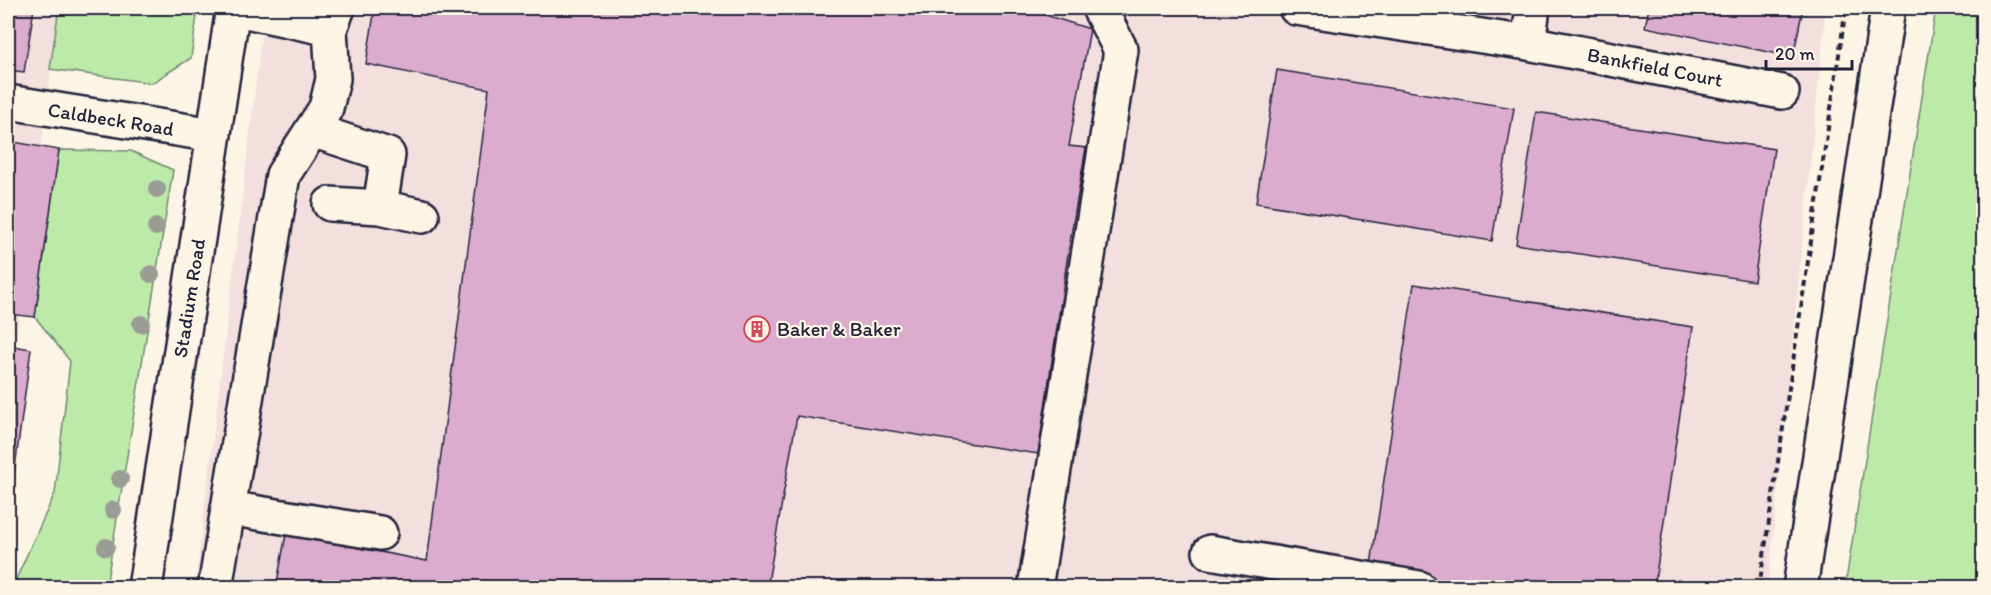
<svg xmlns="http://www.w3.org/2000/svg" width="1991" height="595" viewBox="0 0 1991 595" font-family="Itim,sans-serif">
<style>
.built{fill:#f2dfde}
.green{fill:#bdeaa8;stroke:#708672;stroke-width:1.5}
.building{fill:#dbacce;stroke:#22223b;stroke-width:1.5}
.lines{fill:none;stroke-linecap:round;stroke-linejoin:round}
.minor-casing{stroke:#22223b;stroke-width:38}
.path{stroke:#22223b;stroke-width:4;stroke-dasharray:6 4.5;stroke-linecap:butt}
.minor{stroke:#fcf5e5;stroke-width:33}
.tree{fill:#9a9c96}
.labels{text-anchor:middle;stroke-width:4.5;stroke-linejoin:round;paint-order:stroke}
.street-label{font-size:20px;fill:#22223b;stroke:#fcf5e5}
.poi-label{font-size:20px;fill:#22223b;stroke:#fcf5e5;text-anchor:start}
</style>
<rect width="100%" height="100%" fill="#fcf5e5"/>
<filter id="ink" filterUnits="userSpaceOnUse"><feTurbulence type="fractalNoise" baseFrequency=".0167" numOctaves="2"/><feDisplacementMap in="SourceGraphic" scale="12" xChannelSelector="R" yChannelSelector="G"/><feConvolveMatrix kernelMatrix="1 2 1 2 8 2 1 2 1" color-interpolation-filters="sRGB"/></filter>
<g filter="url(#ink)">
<!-- built -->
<path class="built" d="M8 8H59L8 406Z
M265 8H1826L1768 587 195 588Z"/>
<!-- green -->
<path class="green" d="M59 8H198L191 58 152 83 50 69Z
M1936 8H1983V587H1845Z
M59 150 131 151 173 170 106 587 12 588 55 493 70 361 35 317Z"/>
<!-- building -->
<path class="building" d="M8 8H34L24 72 8 70Z
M375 8H1023L1090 29 1069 146 1086 148 1070 241 1038 454 797 416 767 588H276L286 534 427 561 489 89 366 64Z
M1649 8H1803L1793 57 1645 27Z
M1277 70 1514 108 1492 241 1256 203Z
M1536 112 1774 149 1754 281 1516 244Z
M8 141 59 150 35 317 8 314Z
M1414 284 1693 327 1654 588H1476L1370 571Z
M8 345 31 349 14 475 8 474Z"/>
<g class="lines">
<!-- minor casing -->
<g class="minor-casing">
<path id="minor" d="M232 8 330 29 338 8
M1296 8 1528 43 1782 92
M1528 43 1533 8
M8 102 214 135
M312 130 388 155 380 207
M330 204 380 207 422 216
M228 508 380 533
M1210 552 1419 588
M145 588 233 8
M215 588 283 175 326 108 333 79 330 29
M1035 588 1121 50 1099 8
M1800 588 1888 8"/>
</g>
<!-- path -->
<path class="path" d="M1759 588 1846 8"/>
<!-- minor -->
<use href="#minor" class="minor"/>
</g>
<!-- trees -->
<g class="tree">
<circle cx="157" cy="189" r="9"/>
<circle cx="156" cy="227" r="9"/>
<circle cx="151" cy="274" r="9"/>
<circle cx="141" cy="324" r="9"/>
<circle cx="120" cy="479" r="9"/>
<circle cx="113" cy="510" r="9"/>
<circle cx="106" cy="547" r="9"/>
</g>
</g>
<!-- icons -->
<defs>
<g id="building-ring" transform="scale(1.35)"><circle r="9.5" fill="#fcf5e5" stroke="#d1495b" stroke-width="1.5"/><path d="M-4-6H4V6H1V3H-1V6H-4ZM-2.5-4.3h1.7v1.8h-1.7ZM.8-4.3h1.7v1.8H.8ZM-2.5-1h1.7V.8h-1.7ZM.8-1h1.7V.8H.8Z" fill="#d1495b"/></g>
</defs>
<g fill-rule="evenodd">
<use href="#building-ring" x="757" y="329"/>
</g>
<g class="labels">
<!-- street labels -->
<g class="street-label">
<text transform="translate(1655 67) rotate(11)" y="7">Bankfield Court</text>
<text transform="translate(111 119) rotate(9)" y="7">Caldbeck Road</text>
<text transform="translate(189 298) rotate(-81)" y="7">Stadium Road</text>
</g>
<!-- poi labels -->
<g class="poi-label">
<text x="777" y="336">Baker &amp; Baker</text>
</g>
</g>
<!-- margin -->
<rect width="1991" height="595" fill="none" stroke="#fcf5e5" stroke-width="30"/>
<rect x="15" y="15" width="1961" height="565" fill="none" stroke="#22223b" stroke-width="2" filter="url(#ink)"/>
<!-- scale -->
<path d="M1766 60v9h86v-9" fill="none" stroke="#22223b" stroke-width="3"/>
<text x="1775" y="60" font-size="18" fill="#22223b" stroke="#fcf5e5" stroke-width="4.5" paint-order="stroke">20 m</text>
</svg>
